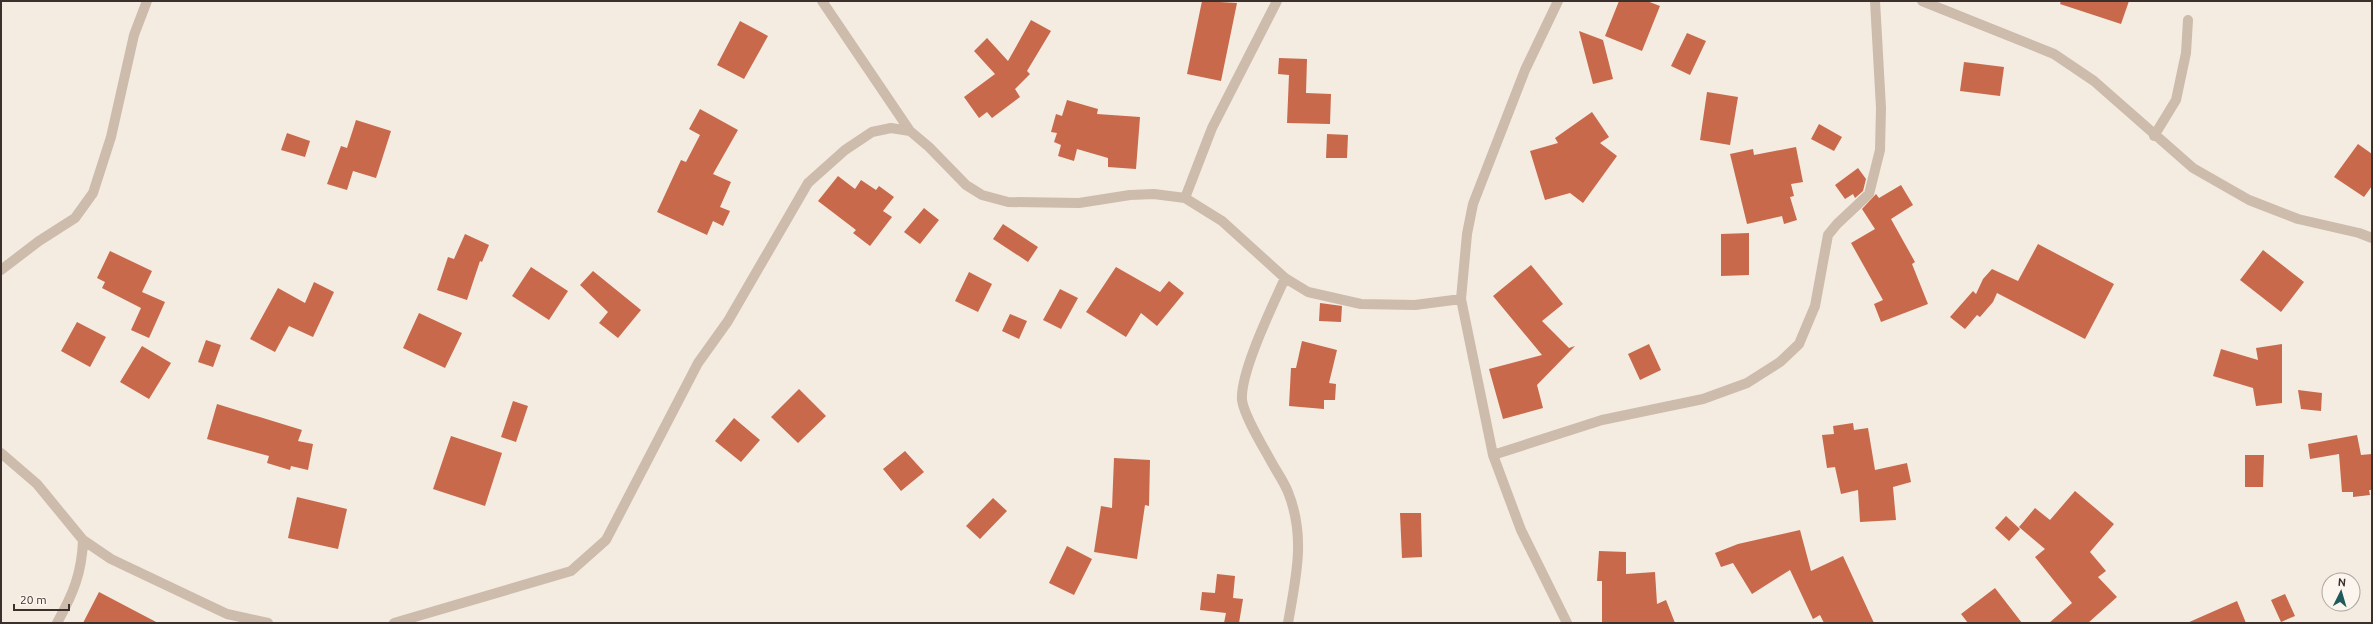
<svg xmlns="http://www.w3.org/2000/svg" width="2373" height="624" viewBox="0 0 2373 624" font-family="Ubuntu,sans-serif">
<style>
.building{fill:#c8694b}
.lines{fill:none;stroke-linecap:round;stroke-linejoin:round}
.minor{stroke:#cdbbac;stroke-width:10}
</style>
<rect width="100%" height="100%" fill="#f4ebe1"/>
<!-- building -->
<path class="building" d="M1202 1 1237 3 1221 81 1187 74Z
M1619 1H1647L1660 6 1642 51 1605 36Z
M2061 1H2129L2121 24 2060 4Z
M1031 20 1051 31 1027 71 1030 74 1015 89 1020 97 992 118 987 112 979 118 964 97 995 74 974 51 987 38 1008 61Z
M740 21 768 36 744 79 717 65Z
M1579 31 1603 40 1613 79 1593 84Z
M1687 33 1706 41 1690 75 1671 66Z
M1279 58 1307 59 1306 93 1331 94 1330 124 1287 123 1289 75 1278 74Z
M1964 62 2004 67 2000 96 1960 91Z
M1707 92 1738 97 1730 145 1700 140Z
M1067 100 1098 109 1097 114 1140 117 1136 169 1108 167V158L1077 149 1074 161 1058 156 1061 145 1054 142 1057 133 1051 132 1056 114 1062 116Z
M700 109 738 130 713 174 731 182 720 207 730 211 723 226 713 221 707 235 657 212 681 160 686 162 700 135 689 129Z
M1592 112 1609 137 1600 143 1617 156 1583 203 1570 193 1545 200 1530 151 1558 143 1555 138Z
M356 120 391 131 376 178 353 171 347 190 327 184 341 146 347 148Z
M1819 124 1842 137 1834 151 1811 139Z
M287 133 310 141 305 157 281 150Z
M1327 134 1348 135 1347 158H1326Z
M2358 144 2372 154V186L2364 197 2334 177Z
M1796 147 1803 182 1791 184 1794 196 1790 197 1797 220 1784 224 1782 216 1747 224 1730 154 1753 149 1754 155Z
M1858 168 1866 179 1863 191 1855 198 1853 194 1845 199 1835 185Z
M838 176 855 189 861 180 876 190 879 186 894 197 883 211 892 217 870 246 853 233 856 230 818 201Z
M1901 185 1913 205 1891 219 1915 262 1912 264 1928 304 1881 322 1874 304 1883 300 1851 243 1875 229 1862 209 1876 194 1879 198Z
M924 208 939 220 920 244 904 232Z
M1003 224 1038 247 1028 262 993 239Z
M1749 233V275L1721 276V234Z
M465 234 489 245 482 262 480 261 467 300 437 290 448 257 454 259Z
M2038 244 2114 284 2085 339 1997 293 1993 302 1980 317 1977 315 1965 329 1950 317 1973 291 1976 294 1983 279 1992 269 2018 281Z
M2263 250 2304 282 2281 312 2240 280Z
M110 251 152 271 142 292 165 302 149 338 131 330 141 308 102 288 105 282 97 278Z
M1531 265 1563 304 1542 321 1569 348 1575 346 1537 385 1543 408 1503 419 1489 369 1542 355 1493 296Z
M531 267 568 291 549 320 512 296Z
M1116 267 1160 292 1169 281 1184 293 1157 326 1141 313 1126 337 1086 312Z
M593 271 641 310 618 338 599 323 608 312 580 285Z
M969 272 992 284 978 312 955 301Z
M314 282 334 292 313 337 289 326 275 352 250 339 278 288 305 303Z
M1060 289 1078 298 1061 329 1043 320Z
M1320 303 1342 306 1341 322 1319 321Z
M419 313 462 333 445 368 403 348Z
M1010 314 1027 321 1019 339 1002 331Z
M77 322 106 337 90 367 61 351Z
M206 340 221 345 213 367 198 362Z
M1302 341 1337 350 1329 383 1336 384 1335 400H1324V409L1289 406 1291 368H1296Z
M1649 344 1661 370 1640 380 1628 354Z
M2282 344V403L2256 406 2253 388 2213 376 2221 349 2258 360 2256 348Z
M142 346 171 363 149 399 120 382Z
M799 389 826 416 798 443 771 417Z
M2298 390 2322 393 2321 411 2301 409Z
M513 401 528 406 516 442 501 437Z
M217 404 302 430 298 441 313 444 308 470 291 466 290 470 267 463 269 456 207 439Z
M734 418 760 440 741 462 715 441Z
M1853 423 1854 430 1868 428 1875 470 1907 463 1911 482 1893 487 1896 520 1860 522 1858 490 1841 494 1835 467 1827 468 1822 435 1834 434 1833 426Z
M2357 435 2361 455 2372 454V490H2369L2370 495 2353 497V492H2342L2339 454 2310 459 2308 444Z
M451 436 502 453 485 506 433 489Z
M905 451 924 472 901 491 883 469Z
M2245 455H2264L2263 487H2245Z
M1114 458 1150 460 1149 506 1145 505 1137 559 1094 552 1101 506 1112 508Z
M2075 491 2114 524 2090 552 2106 571 2098 577 2117 597 2088 623H2049L2072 603 2035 557 2045 549 2019 527 2035 508 2050 520Z
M297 497 347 509 338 549 288 538Z
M993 498 1007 511 980 539 966 526Z
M1400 513H1421L1422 557 1402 558Z
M2006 516 2020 529 2009 541 1995 528Z
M1800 530 1811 571 1843 556 1874 623H1824L1820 615 1813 619 1790 570 1752 594 1733 563 1721 567 1715 553 1738 544Z
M1067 546 1092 559 1074 595 1049 583Z
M1599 551 1626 552V574L1655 572 1657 604 1666 600 1675 623H1602V581H1597Z
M1217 574 1235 576 1233 598 1243 599 1239 623H1224L1226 613 1200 610 1202 592 1215 593Z
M1995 588 2022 623H1968L1961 614Z
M99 592 158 623H83Z
M2285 594 2295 616 2281 622 2271 600Z
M2237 601 2246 623H2187Z"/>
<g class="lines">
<!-- minor -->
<path class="minor" d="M822 1 910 131
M1558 1 1525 70 1473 204 1467 234 1461 299 1493 455 1521 530 1567 623
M1922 1 2054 54 2094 81 2193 168 2249 200 2298 219 2359 233 2372 238
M2154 136 2176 100 2186 53 2188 20
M1185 198 1212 128 1277 1
M1 270 39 241 75 218 93 193 111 137 134 35 147 1
M1285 278C1273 305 1240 372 1242 400 1244 416 1264 448 1272 463 1277 472 1284 482 1288 492 1306 537 1296 577 1288 623
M1 453 37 484 83 540 111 559 227 614 268 623
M1493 455 1602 420 1703 399 1747 383 1780 362 1799 344 1815 306 1828 235 1837 224 1869 194 1880 150 1881 108 1875 1
M57 623C73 594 82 573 83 540
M394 623 571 571 606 540 698 363 728 321 808 183 845 150 872 132 891 128 910 131 929 147 966 185 982 195 1008 202 1079 203 1130 195 1154 194 1185 198 1222 221 1285 278 1308 292 1361 304 1415 305 1461 299"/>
</g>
<!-- border -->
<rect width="2373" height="624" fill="none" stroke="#3b302b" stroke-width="4"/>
<!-- north arrow -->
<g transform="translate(2341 592) rotate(5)"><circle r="19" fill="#fbf5ee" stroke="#aea6a0"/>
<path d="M0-3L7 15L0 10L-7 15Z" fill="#1f5a5e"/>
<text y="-6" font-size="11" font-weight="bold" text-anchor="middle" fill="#3b302b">N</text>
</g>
<!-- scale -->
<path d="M14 604v6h55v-6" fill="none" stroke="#3b302b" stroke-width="2"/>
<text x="20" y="604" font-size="12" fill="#3b302b" stroke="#fbf5ee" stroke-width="3" paint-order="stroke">20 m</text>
</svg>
